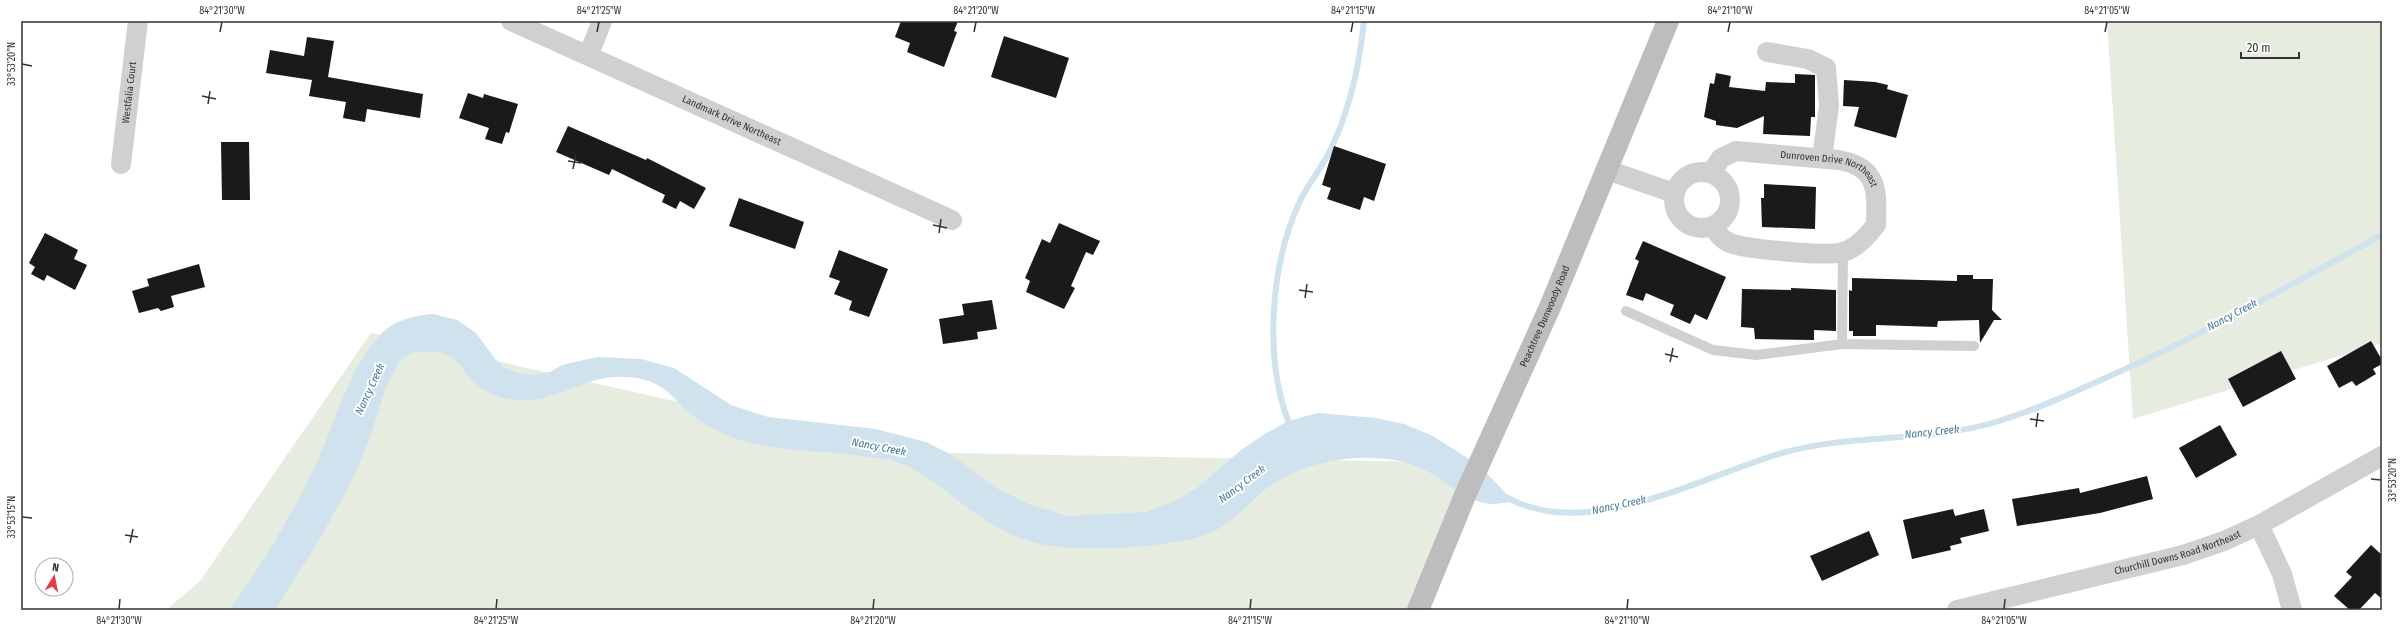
<svg xmlns="http://www.w3.org/2000/svg" width="2403" height="631" font-family="'Fira Sans Condensed',sans-serif">
<style>
.green{fill:#e6ecdf}
.water{fill:#cfe2ee}
.lines{fill:none;stroke-linecap:round;stroke-linejoin:round}
.stream{stroke:#cfe2ee;stroke-width:6}
.building{fill:#1a1a1a}
.lane{stroke:#d0d0d0;stroke-width:10}
.street{stroke:#d0d0d0;stroke-width:20}
.secondary{stroke:#bdbdbd;stroke-width:22}
.ticks{fill:none;stroke:#333;stroke-width:1.5}
.labels{text-anchor:middle;dominant-baseline:central;stroke-width:4;stroke-linejoin:round;paint-order:stroke}
.street-label{font-size:10px;fill:#333;stroke:#fff}
.water-label{font-size:11px;font-style:italic;fill:#3f7597;stroke:#fff}
.neatline{fill:none;stroke:#333;stroke-width:1.5}
.ticks-label{font-size:10px;text-anchor:middle;fill:#333}
</style>
<rect width="100%" height="100%" fill="#fff"/>
<!-- green -->
<g class="green">
<path d="M2107,21h275v322l-249,76z"/>
<path d="M371,333l532,119 575,11 -60,147h-1252l34,-29z"/>
</g>
<!-- water -->
<path class="water" d="M433,314l24,6 19,13 20,27 10,9 13,4 13,2 18,-3 12,-7 35,-8 44,2 33,9 57,37 37,12 108,12 50,13 24,12 46,34 35,17 37,11 78,-4 27,-10 24,-14 44,-38 24,-16 23,-13 30,-8 58,5 28,6 27,11 49,31 34,36c-7,0 -15,2 -22,2 -24,-1 -46,-23 -67,-34 -25,-12 -53,-14 -80,-11 -30,3 -60,14 -83,33 -15,13 -27,28 -46,38 -33,18 -132,22 -170,15 -41,-7 -72,-32 -104,-57 -14,-10 -29,-21 -45,-26 -9,-3 -20,-4 -30,-5 -47,-8 -96,-3 -140,-22 -9,-4 -19,-9 -27,-14 -29,-21 -34,-43 -75,-44 -35,-2 -59,19 -93,23 -17,2 -36,-2 -51,-12 -21,-14 -20,-38 -52,-36 -5,0 -10,-1 -15,0 -24,7 -34,56 -41,77 -22,64 -61,122 -96,178l-2,3h-46c34,-47 64,-96 88,-148 19,-41 33,-98 66,-130 12,-12 33,-17 50,-18z"/>
<g class="lines">
<!-- stream -->
<g class="stream">
<path d="M1291,428c-28,-66 -21,-163 9,-227 7,-15 17,-27 25,-41 24,-43 34,-91 39,-139"/>
<path d="M1508,498c81,44 194,-22 274,-45 71,-20 147,-10 217,-32 36,-11 71,-27 104,-42 96,-42 187,-94 279,-144"/>
</g>
</g>
<!-- building -->
<g class="building">
<path d="M901,21h57l-4,10 3,1 -13,35 -37,-15 3,-9 -15,-6z"/>
<path d="M1004,36l65,22 -13,40 -65,-21z"/>
<path d="M307,37l27,4 -6,36 95,17 -3,24 -53,-9 -2,13 -22,-4 3,-16 -37,-6 3,-16 -46,-7 4,-23 34,6z"/>
<path d="M1716,73l15,3 -2,11 36,4 1,-9 29,1v-9l20,1v42h-4l-1,19 -47,-2 1,-18 -27,12 -21,-3v-4l-12,-4 6,-34 4,1z"/>
<path d="M1844,80l31,2 13,3 -1,4 21,6 -12,43 -42,-12 5,-19 -16,-1z"/>
<path d="M468,93l15,5 1,-4 34,10 -9,29 -3,-1 -4,12 -17,-5 4,-11 -30,-10z"/>
<path d="M568,126l78,34 1,-2 59,30 -12,21 -14,-8 -4,8 -14,-7 3,-7 -53,-26 -3,6 -53,-23z"/>
<path d="M221,142h28l1,58h-28z"/>
<path d="M1334,146l52,18 -12,37 -10,-4 -4,13 -33,-11 4,-11 -9,-3z"/>
<path d="M1764,184l52,3 -1,42 -53,-2 -1,-29h3z"/>
<path d="M739,198l65,24 -9,27 -66,-23z"/>
<path d="M1059,223l41,18 -7,14 -7,-3 -15,34 4,2 -11,21 -38,-17 4,-11 -5,-3 17,-39 8,4z"/>
<path d="M45,233l33,17 -4,9 13,6 -12,25 -28,-15 -3,6 -13,-7 4,-7 -6,-4z"/>
<path d="M1643,241l83,36 -19,43 -12,-6 -5,10 -20,-9 4,-10 -28,-12 -3,8 -17,-6 13,-34 -4,-2z"/>
<path d="M839,250l49,19 -19,48 -20,-7 3,-9 -18,-7 6,-13 -11,-4z"/>
<path d="M199,264l6,23 -34,9 3,11 -13,4 -3,-3 -19,5 -7,-22 17,-5 -2,-7z"/>
<path d="M1957,275h16v4h20l-1,31 10,10h-8l-14,23 -1,-23 -41,1 -1,6 -61,-2v11h-23v-5h-4v-41l3,1v-13l105,3z"/>
<path d="M1791,288l45,2v41l-22,-1v10l-59,-1 -1,-11 -13,-1 1,-38 49,1z"/>
<path d="M992,300l5,29 -20,3 1,7 -35,5 -4,-25 25,-4 -2,-11z"/>
<path d="M2371,341l11,19v4l-9,5 3,5 -20,12 -4,-5 -13,7 -12,-22z"/>
<path d="M2281,351l15,28 -53,28 -15,-28z"/>
<path d="M2220,425l17,30 -41,23 -17,-30z"/>
<path d="M2147,476l6,23 -53,14 -83,13 -5,-27 67,-11 1,5z"/>
<path d="M1953,509l2,7 29,-7 5,22 -29,7 2,5 -12,3 1,4 -39,9 -9,-39z"/>
<path d="M1869,531l10,24 -57,26 -12,-25z"/>
<path d="M2371,545l11,10v44l-7,-6 -16,17h-9l-16,-14 18,-19 -6,-5z"/>
</g>
<g class="lines">
<!-- lane -->
<g class="lane">
<path d="M1843,252l-1,92 132,2"/>
<path d="M1626,311l87,39 43,5 86,-11"/>
</g>
<!-- street -->
<g class="street">
<path id="s1" d="M511,21l441,199"/>
<path d="M1767,52l41,7 18,9 3,38 -7,52"/>
<path d="M589,54l13,-33"/>
<path id="s2" d="M121,164l17,-143"/>
<path d="M1607,170l67,23"/>
<circle cx="1702" cy="200" r="28"/>
<path id="s3" d="M1711,173l10,-15 15,-7 103,9c40,7 38,32 37,65 -9,11 -19,23 -33,27 -14,5 -95,-3 -110,-8 -10,-3 -15,-9 -20,-18"/>
<path d="M2259,525l23,49 10,36"/>
<path id="s4" d="M1957,610l226,-55 41,-14 35,-16 123,-69"/>
</g>
<!-- secondary -->
<path class="secondary" id="s5" d="M1418,610l48,-117 84,-186 118,-286"/>
</g>
<!-- ticks -->
<path class="ticks" d="M220,32l2,-10M597,32l2,-10M974,32l2,-10M1351,32l2,-10M1728,32l2,-10M2105,32l2,-10M22,64l10,2M202,96l14,3M208,104l2,-13M568,161l13,2M573,169l3,-14M933,225l14,3M939,233l2,-14M1299,290l14,2M1305,298l2,-14M1665,354l13,3M1670,362l3,-14M2030,419l14,2M2036,427l2,-14M2371,479l10,1M22,517l10,1M125,535l13,2M130,543l3,-14M119,609l1,-10M496,609l1,-10M873,609l1,-10M1250,609l1,-10M1627,609l1,-10M2004,609l1,-10"/>
<g class="labels">
<!-- street labels -->
<g class="street-label">
<text stroke="none"><textPath href="#s2" startOffset="72">Westfalia Court</textPath></text>
<text stroke="none"><textPath href="#s1" startOffset="242">Landmark Drive Northeast</textPath></text>
<text stroke="none"><textPath href="#s3" startOffset="132">Dunroven Drive Northeast</textPath></text>
<text stroke="none"><textPath href="#s5" startOffset="320">Peachtree Dunwoody Road</textPath></text>
<text stroke="none"><textPath href="#s4" startOffset="228">Churchill Downs Road Northeast</textPath></text>
</g>
<!-- water labels -->
<g class="water-label">
<text transform="translate(2232 315) rotate(-28)">Nancy Creek</text>
<text transform="translate(370 389) rotate(-65)">Nancy Creek</text>
<text transform="translate(1932 432) rotate(-6)">Nancy Creek</text>
<text transform="translate(879 447) rotate(11)">Nancy Creek</text>
<text transform="translate(1242 484) rotate(-37)">Nancy Creek</text>
<text transform="translate(1619 505) rotate(-12)">Nancy Creek</text>
</g>
</g>
<!-- border -->
<rect width="2403" height="631" fill="none" stroke="#ffffff" stroke-width="44"/>
<!-- north arrow -->
<g transform="translate(54 577) rotate(10)"><circle r="19" fill="#ffffff" stroke="#adadad"/>
<path d="M0-3L7 15L0 10L-7 15Z" fill="#e63946"/>
<text y="-6" font-size="11" font-weight="bold" text-anchor="middle" fill="#333333">N</text>
</g>
<!-- scale -->
<path d="M2241 52v6h58v-6" fill="none" stroke="#333333" stroke-width="2"/>
<text x="2247" y="52" font-size="12" fill="#333333" stroke="#ffffff" stroke-width="3" paint-order="stroke">20 m</text>
<rect x="22" y="22" width="2359" height="587" class="neatline"/>
<g class="ticks-label">
<text x="222" y="14">84°21'30"W</text>
<text x="599" y="14">84°21'25"W</text>
<text x="976" y="14">84°21'20"W</text>
<text x="1353" y="14">84°21'15"W</text>
<text x="1730" y="14">84°21'10"W</text>
<text x="2107" y="14">84°21'05"W</text>
<text transform="translate(11 64) rotate(-90)" y="4">33°53'20"N</text>
<text transform="translate(2392 480) rotate(-90)" y="4">33°53'20"N</text>
<text transform="translate(11 517) rotate(-90)" y="4">33°53'15"N</text>
<text x="119" y="624">84°21'30"W</text>
<text x="496" y="624">84°21'25"W</text>
<text x="873" y="624">84°21'20"W</text>
<text x="1250" y="624">84°21'15"W</text>
<text x="1627" y="624">84°21'10"W</text>
<text x="2004" y="624">84°21'05"W</text>
</g>
</svg>
